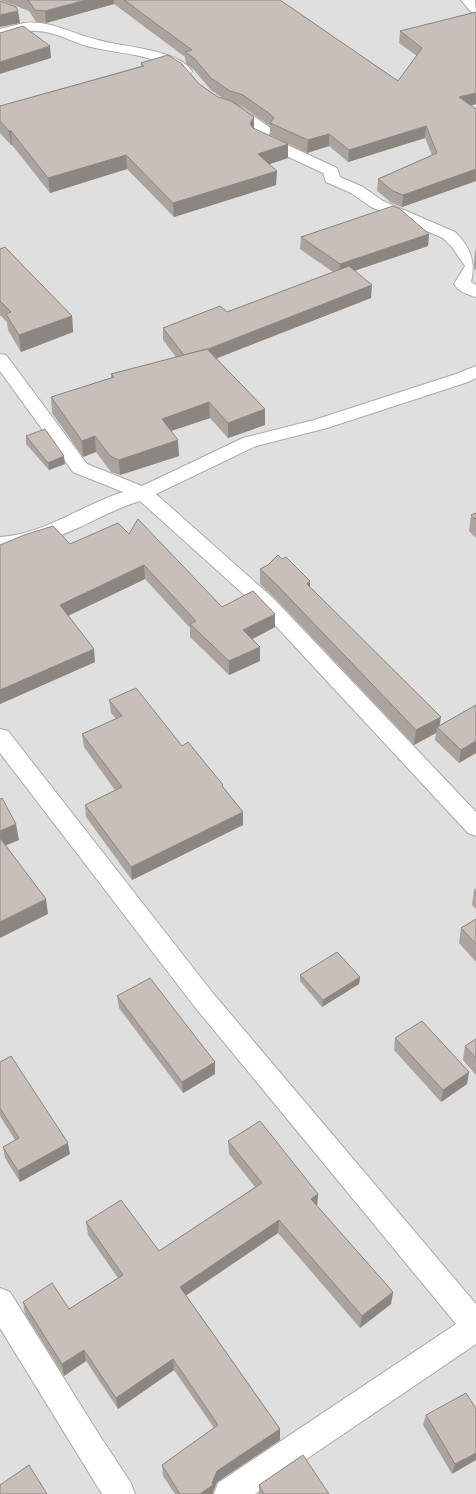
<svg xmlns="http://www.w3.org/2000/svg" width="476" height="1494" font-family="'Fira Sans',sans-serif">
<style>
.residential{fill:#e0dfdf}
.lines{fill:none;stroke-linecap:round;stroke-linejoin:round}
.street-casing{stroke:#a9a9a9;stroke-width:2}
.street{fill:#fff;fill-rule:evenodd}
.wall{fill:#aba49e}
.shaded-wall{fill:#8b8681}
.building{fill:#c7bfb8;stroke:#8b8681}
</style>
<rect width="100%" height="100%" fill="#f2efe9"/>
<!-- residential -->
<rect class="residential" x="0" y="0" width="476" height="1494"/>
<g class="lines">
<defs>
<g id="street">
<path d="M461,0h14l1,13 -5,-1z"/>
<path d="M24,23c27,-3 48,11 74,17 24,7 79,9 94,31l-2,3c-10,3 -27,-11 -39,-15 -19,-6 -40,-7 -60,-12 -18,-4 -36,-16 -55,-16 -13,-1 -24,4 -36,7v-9z"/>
<path d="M229,104l13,4 27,19 3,3 -4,6 69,32 3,9 23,10 20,14 72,31c15,14 21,30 16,50l5,3v12c-8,-2 -18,-6 -22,-13l11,-18 -13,-19 -9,-9 -72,-31 -20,-14 -25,-11 -3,-9 -69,-32 -3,-3 5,-7c-6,-4 -32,-20 -34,-23l2,-3z"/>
<path d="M0,354l6,1 81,109 55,22 101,-48 71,-18 142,-46 20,-8v12l-8,4 -141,46 -71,18 -100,48 118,105 202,213v24l-8,-3 -208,-224 -120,-108c-21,6 -40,17 -60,26 -24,11 -54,22 -80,24v-14c45,-3 82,-32 123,-45l-50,-20 -73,-101z"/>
<path d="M0,729l8,2 204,261 264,312v40l-221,150h-41l4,-11 238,-159 -262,-318 -194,-253z"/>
<path d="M0,1288l10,4 90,144 31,47 4,11h-33l-102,-166z"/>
</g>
</defs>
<!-- street casing -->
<use href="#street" class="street-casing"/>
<!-- street -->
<use href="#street" class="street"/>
</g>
<!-- wall -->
<g class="wall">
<path d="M0,0h280l118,81 19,-25 -18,-13 1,-12 76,-19v92l-5,2 5,3v72l-74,26 -10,-4 -15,-12 1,-12 54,-24 -7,-17 -77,24 -19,-16 -22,7 -37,-18v-9l-27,-19 -7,-2 18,23 34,30 -19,6 7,21 -102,32 -47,-48 -77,24 -38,-48h-1l-11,-12v-27l141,-40v-3l58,21 19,13 7,3 -14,-10 -17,-20 -8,-6 -1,-7 -71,-53 -68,19 -10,-1 -7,-11z"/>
<path d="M429,234l-1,12 -74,25 17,27 -155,60 49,51v16l-37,13 -18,-20 -39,13 8,25 -59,19 -9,-3 -15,-20 -13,5 -31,-44 -1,-16 60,-19v-4l65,-17 -13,-17v-12l64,-16 106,-40 -33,-23 1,-12z"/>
<path d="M0,249l72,67 1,16 -52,20 -13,-22 -1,-8 -7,-7z"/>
<path d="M476,250v20l-2,-1v-5l1,-13z"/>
<path d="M26,436l39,28 -16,6 -23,-26z"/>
<path d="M476,513v25l-7,-7 2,-16z"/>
<path d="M129,534l93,73 53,20 -23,12 8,22 -31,14 -39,-38v-9l-45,-49 -77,37 27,46 -95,42v-159l70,-1z"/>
<path d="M282,559l28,28 130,138 36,-20v48l-17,10 -24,-23 1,-7 -22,12 -139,-147 -15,-14v-15z"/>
<path d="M109,700l73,46 41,39v2l20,25v13l-111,55 -46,-63 -1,-12 30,-15 -31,-43 -2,-13 34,-15 -5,-6z"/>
<path d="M476,888v21l-4,-4 2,-15z"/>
<path d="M476,919v43l-17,-19 2,-15z"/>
<path d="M300,975l60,2 -1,7 -37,23 -22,-26z"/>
<path d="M117,996l98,66v12l-32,19 -64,-85z"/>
<path d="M395,1038l74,34 -2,12 -26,18 -47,-52z"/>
<path d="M476,1039v36l-13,-15 2,-14z"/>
<path d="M0,1062l70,92 -50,28 -15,-24 -2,-11 12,-7 -15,-24z"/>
<path d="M228,1141l90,53 -1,12 76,86 -2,12 -31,24 -82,-95 -92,62 94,134v11l-63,42 -4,10v2h-38l-12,-18 -1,-11 52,-37 -40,-58 -56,39 -32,-48 -22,15 -39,-62 -2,-12 46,7 49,-31 -30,-43 -2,-13 73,29 96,-64 -26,-33z"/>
<path d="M476,1409l-24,65 -29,-49 3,-10z"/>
<path d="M259,1485l70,9h-70z"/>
</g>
<!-- shaded-wall -->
<g class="shaded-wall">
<path d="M86,0h28v4l-68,19 -1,-12z"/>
<path d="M18,11l2,12 -20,4v-12z"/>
<path d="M50,46l1,12 -51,16v-12z"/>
<path d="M476,93v11l-18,5 1,-12z"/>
<path d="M254,117v14l-4,-7z"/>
<path d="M426,126l-1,12 -77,24 1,-12z"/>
<path d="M9,131h2l1,14h-1z"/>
<path d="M329,134v12l-22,7 1,-13z"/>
<path d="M288,144v14l-30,10v-14z"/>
<path d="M126,155l1,14 -77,24 -2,-15z"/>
<path d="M476,169v12l-74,26 1,-12z"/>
<path d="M277,171l-1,14 -102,32 -1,-14z"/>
<path d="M429,234l-1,12 -89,30 1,-12z"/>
<path d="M372,285l-1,13 -184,72v-12z"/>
<path d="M72,316l1,16 -52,20 -2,-17z"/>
<path d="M209,402l1,16 -48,16v-15z"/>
<path d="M265,409v16l-37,13v-15z"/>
<path d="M95,436l1,16 -13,5 -1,-16z"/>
<path d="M178,440l1,16 -59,19 -1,-15z"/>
<path d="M64,456l1,8 -16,6 -1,-7z"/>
<path d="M144,565l1,14 -84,40 -1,-14z"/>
<path d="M310,581v15l-3,-12z"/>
<path d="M275,614v13l-32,17v-14z"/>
<path d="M260,647v14l-31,14v-14z"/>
<path d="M94,649l1,13 -95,42v-14z"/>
<path d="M441,717l-2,12 -2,-2 -1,6 -22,12 2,-15z"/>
<path d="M476,741v12l-17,10 2,-13z"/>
<path d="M243,812v13l-111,55 -1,-13z"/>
<path d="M16,824l3,16 -19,8v-17z"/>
<path d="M46,899l2,15 -48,24v-16z"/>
<path d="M360,977l-1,7 -37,23 1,-7z"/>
<path d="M215,1062v12l-32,19 -1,-11z"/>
<path d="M469,1072l-2,12 -26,18 2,-12z"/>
<path d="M68,1143l2,11 -50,28 -2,-11z"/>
<path d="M318,1194l-1,12 -6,-7z"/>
<path d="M279,1220l-1,13 -97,66 -1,-12z"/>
<path d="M393,1292l-2,12 -31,24 2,-12z"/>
<path d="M84,1350l2,11 -22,15 -2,-12z"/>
<path d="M173,1359l1,11 -56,39 -2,-11z"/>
<path d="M280,1429v11l-63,42 -4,10v2h-13l12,-11 5,-12z"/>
<path d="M476,1453v7l-24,14 3,-10z"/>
</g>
<!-- building -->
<g class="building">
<path d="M28,0h58l-41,11 -10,-1z"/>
<path d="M124,0h156l118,81 24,-33 -22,-17 76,-19v81l-17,4 17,12v60l-73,26 -10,-4 -15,-12 59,-26 -11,-27 -77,24 -20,-16 -21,6 -38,-17 4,-5 -4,-4 -27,-19 -13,-4 -19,-13 -17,-20 -9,-6 7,-2z"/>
<path d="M0,1l16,6 2,4 -18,4z"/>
<path d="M23,26l27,20 -50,16v-29z"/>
<path d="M168,55l14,9 17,20 19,13 13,4 23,16 -4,7 3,4 35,16 -30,10 19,17 -104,32 -47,-48 -78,23 -37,-47h-2l-9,-10v-15l144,-40 -3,-3z"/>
<path d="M393,206l7,3 29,25 -89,30 -39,-27z"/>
<path d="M5,247l67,69 -53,19 -13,-21 5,-2 -11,-11v-52z"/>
<path d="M349,266l23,19 -164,64h-1l-23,6 -21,-27 57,-22 7,6z"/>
<path d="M207,349l58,60 -37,14 -19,-21 -47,17 16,21 -59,20 -9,-4 -15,-20 -13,5 -31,-44 63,-20 -3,-3z"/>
<path d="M45,429l19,27 -16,7 -22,-27z"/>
<path d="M476,513v7l-5,-5z"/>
<path d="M138,519l84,88 31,-16 22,23 -32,16 17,17 -31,14 -39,-37 6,-3 -52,-56 -84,40 34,44 -94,41v-145l24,-10 29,-9 17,18 48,-21 11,11z"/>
<path d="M278,555l4,4 4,-2 24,24 -3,3 134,133 -25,13 -141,-147 -15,-14 8,-4z"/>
<path d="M136,688l46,58 6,-4 35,43 -1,1 21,26 -112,55 -46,-62 37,-18 -40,-53 40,-18 -13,-16z"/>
<path d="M476,705v36l-15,9 -24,-23z"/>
<path d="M2,798l14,26 -16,7v-32z"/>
<path d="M0,838l46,61 -46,23z"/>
<path d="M476,919v25l-15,-16z"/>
<path d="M337,952l23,25 -37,23 -23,-25z"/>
<path d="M150,978l65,84 -33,20 -65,-86z"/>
<path d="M422,1021l47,51 -26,18 -48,-52z"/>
<path d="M476,1039v19l-11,-12z"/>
<path d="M11,1056l57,87 -50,28 -15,-24 16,-9 -19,-30v-46z"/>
<path d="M260,1121l58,73 -7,5 82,93 -31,24 -83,-96 -99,67 100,142 -63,42 -5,12 1,2 -13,9h-20l-18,-29 56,-40 -45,-66 -57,39 -32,-48 -22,14 -39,-62 29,-19 17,26 54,-34 -37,-53 35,-22 38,51 103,-68 -34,-42z"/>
<path d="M466,1393l10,16v44l-21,11 -29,-49z"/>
<path d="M303,1455l26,39h-65l-5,-9z"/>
<path d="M29,1465l18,29h-47v-9z"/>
</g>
</svg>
